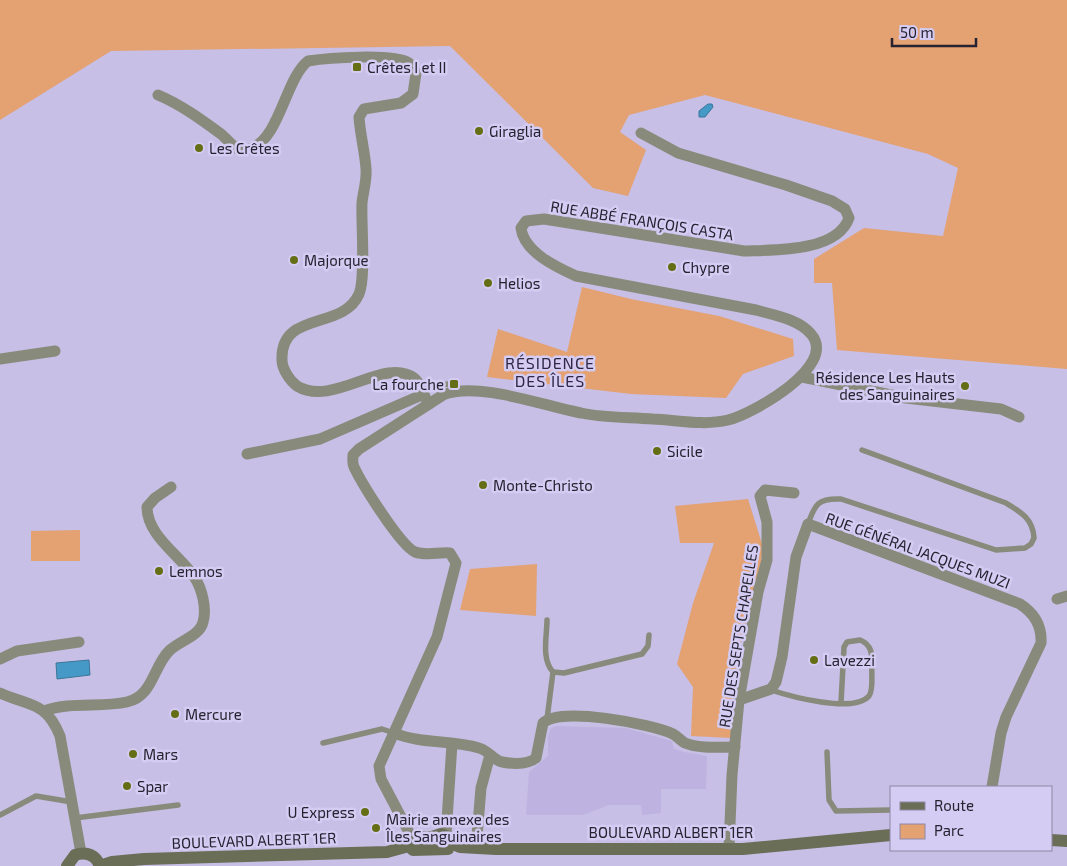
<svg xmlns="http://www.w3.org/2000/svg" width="1067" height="866" font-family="'Exo 2',sans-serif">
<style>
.built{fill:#beb3e0}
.green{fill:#e4a172}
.water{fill:#4599c7;stroke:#3c769a}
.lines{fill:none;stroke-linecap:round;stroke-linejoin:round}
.service{stroke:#888b7b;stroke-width:5.5}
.minor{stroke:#888b7b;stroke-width:11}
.secondary{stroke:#6a6e57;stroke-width:12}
.poi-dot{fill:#656e14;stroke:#d4ccf2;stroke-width:2}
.labels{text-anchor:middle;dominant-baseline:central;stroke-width:5;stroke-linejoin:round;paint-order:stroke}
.poi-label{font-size:15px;fill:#262331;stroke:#d4ccf2;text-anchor:start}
.street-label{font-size:15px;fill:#262331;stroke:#d4ccf2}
.neighbourhood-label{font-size:16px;letter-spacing:1px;fill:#2f2745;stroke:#d4ccf2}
</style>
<rect width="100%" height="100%" fill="#c7bfe5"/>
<!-- built -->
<path class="built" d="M557,726l69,2 46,13 2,8 10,3 23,4 -1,33h-45v24l-19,2 -1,-10h-32l-26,10h-57l3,-43 19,-16v-20l3,-8z"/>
<!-- green -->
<g class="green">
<path d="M0,0h1067v369l-230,-19 -5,-67h-18v-24l50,-31 79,8 15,-68 -30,-14 -223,-59 -76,20 -9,17 26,18 -18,46 -35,-8 -143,-142 -339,5 -111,69z"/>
<path d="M582,287l49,12 88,17 74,23 1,17 -51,18 -17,24 -95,-4 -144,-17 11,-48 69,23z"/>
<path d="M748,499l15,48 -2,15 -22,88 -8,88 -40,-2 2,-49 -16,-23 16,-61 21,-60h-34l-5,-37z"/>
<path d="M80,530v31h-49v-30z"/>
<path d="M537,564l-1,52 -76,-6 10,-41z"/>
</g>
<!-- water -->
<g class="water">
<path d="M708,104h4l1,3 -8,10h-6v-6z"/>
<path d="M89,660l1,15 -33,4 -1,-16z"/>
</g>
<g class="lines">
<!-- service -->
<g class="service">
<path d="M420,386l29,-2 7,3 1,4"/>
<path d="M808,524c7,-20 10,-26 33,-25l155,51 29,-2 6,-4 3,-6c-1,-19 -13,-26 -28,-35l-144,-53"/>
<path d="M547,620c0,16 -6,39 6,52l11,1 78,-19 6,-8 1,-11"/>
<path d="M771,690c18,6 83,24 98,6 5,-7 2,-23 3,-31 0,-11 0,-20 -12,-25l-13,2 -3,5 -3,56"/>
<path d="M547,719l6,-47"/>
<path d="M323,743l59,-14 12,4"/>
<path d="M827,752l2,48 7,11 55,-1"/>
<path d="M0,815l36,-19 36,6"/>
<path d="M75,818l103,-13"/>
</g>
<!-- minor -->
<g class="minor">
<path d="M158,95c22,9 44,25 63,39 5,4 11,12 17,15 3,1 9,1 12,0 30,-10 35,-70 58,-88 19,-3 86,-8 101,2 3,2 5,6 7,10l-3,21 -12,9 -37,6 -5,8c1,17 6,35 7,52 1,12 -3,23 -4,34 -1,21 4,75 -3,91 -16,37 -79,16 -77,66 0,9 8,21 15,26 36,22 87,-30 117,-8 8,6 9,18 15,26"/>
<path d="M0,359l55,-8"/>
<path d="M802,377l104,21 95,11 18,8"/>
<path d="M247,454l73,-15 104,-45"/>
<path d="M1057,599l10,-3"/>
<path d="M0,659l17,-8 62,-9"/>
<path d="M0,693c29,13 46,8 60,43l21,117"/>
<path d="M739,700l32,-11 5,-7 6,-25 14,-100 12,-33 212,80c14,9 22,22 21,39l-35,74 -5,16 -9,54"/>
<path d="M44,711c27,-10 56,-3 83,-9 26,-6 26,-35 42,-51 10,-10 31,-15 34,-29 4,-13 -1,-33 -8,-44 -15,-23 -48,-42 -48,-71l8,-9 16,-11"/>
<path d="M394,733c27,11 57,7 85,15 9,2 14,12 23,14 11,2 25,3 34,-4l7,-35c16,-17 109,1 130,11 4,2 8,7 12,9 14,6 35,4 50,4"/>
<path d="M446,835l6,-91"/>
<path d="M412,838l-31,-59 -2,-13 58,-129 19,-74 -6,-10c-11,-1 -24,3 -35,-1 -15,-7 -53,-68 -61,-85 -2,-4 -1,-7 -1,-12l6,-6 84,-54c35,-14 101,11 138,18 23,5 48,4 72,6 24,1 51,7 75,1 24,-6 111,-54 83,-86 -12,-15 -38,-19 -55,-24l-180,-34c-20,-9 -52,-24 -55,-48l5,-7 18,-2 200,32c31,-1 93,1 105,-33l-4,-9 -13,-8 -46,-16 -108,-32 -37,-20"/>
<path d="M476,848l5,-60 9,-33"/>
<path d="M729,848l3,-73 7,-75 19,-108 9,-32v-38l-7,-26 5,-6 29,3"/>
</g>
<!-- secondary -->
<g class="secondary">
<path d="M441,834l10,4 -3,11 -35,1 -4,-4v-4l6,-6 14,2z"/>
<path d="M1051,840l16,1"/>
<path d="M451,843l9,4 36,2h247l148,-14"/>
<path d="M67,866l8,-11c12,-4 21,0 25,11"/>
<path d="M100,866l12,-4 32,-3 243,-7 22,-6"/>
</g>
</g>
<!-- markers -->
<g class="poi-dot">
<rect x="352" y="62" width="10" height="10" rx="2.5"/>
<circle cx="479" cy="131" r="5"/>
<circle cx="199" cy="148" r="5"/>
<circle cx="294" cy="260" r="5"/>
<circle cx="672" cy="267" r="5"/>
<circle cx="488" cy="283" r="5"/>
<rect x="449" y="379" width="10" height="10" rx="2.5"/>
<circle cx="965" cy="386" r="5"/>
<circle cx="657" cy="451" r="5"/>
<circle cx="483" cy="485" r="5"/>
<circle cx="159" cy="571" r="5"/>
<circle cx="814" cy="660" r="5"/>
<circle cx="175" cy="714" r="5"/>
<circle cx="133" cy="754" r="5"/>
<circle cx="127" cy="786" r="5"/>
<circle cx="365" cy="812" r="5"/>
<circle cx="376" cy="828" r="5"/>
</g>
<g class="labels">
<!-- poi labels -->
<g class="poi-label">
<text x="367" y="67">Crêtes I et II</text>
<text x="489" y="131">Giraglia</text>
<text x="209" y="148">Les Crêtes</text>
<text x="304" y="260">Majorque</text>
<text x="682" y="267">Chypre</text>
<text x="498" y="283">Helios</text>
<text x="955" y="377" text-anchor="end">Résidence Les Hauts<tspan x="955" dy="17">des Sanguinaires</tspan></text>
<text x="444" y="384" text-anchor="end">La fourche</text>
<text x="667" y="451">Sicile</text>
<text x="493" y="485">Monte-Christo</text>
<text x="169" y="571">Lemnos</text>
<text x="824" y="660">Lavezzi</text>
<text x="185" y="714">Mercure</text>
<text x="143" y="754">Mars</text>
<text x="137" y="786">Spar</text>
<text x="355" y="812" text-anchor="end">U Express</text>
<text x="386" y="819">Mairie annexe des<tspan x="386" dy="17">Îles Sanguinaires</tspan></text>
</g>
<!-- street labels -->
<g class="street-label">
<text transform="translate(642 220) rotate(9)">RUE ABBÉ FRANÇOIS CASTA</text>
<text transform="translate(918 550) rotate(20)">RUE GÉNÉRAL JACQUES MUZI</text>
<text transform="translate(738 636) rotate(-81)">RUE DES SEPTS CHAPELLES</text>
<text x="671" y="832">BOULEVARD ALBERT 1ER</text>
<text transform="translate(254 840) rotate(-2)">BOULEVARD ALBERT 1ER</text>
</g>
<!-- neighbourhood labels -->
<g class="neighbourhood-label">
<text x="550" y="362">RÉSIDENCE<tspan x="550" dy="18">DES ÎLES</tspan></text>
</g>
</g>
<!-- legend -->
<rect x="890" y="786" width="162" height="65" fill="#d4ccf2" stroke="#8e88a5"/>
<rect x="900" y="802" width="25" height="8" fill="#6a6e57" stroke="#8e88a5"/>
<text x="934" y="811" font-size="15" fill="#262331">Route</text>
<rect x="900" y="824" width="25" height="15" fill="#e4a172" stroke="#8e88a5"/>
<text x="934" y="836" font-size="15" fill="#262331">Parc</text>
<!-- scale -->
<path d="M892 38v8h84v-8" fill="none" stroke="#262331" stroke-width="2.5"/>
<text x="900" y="38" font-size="15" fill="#262331" stroke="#d4ccf2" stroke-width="4" paint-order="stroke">50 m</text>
</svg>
